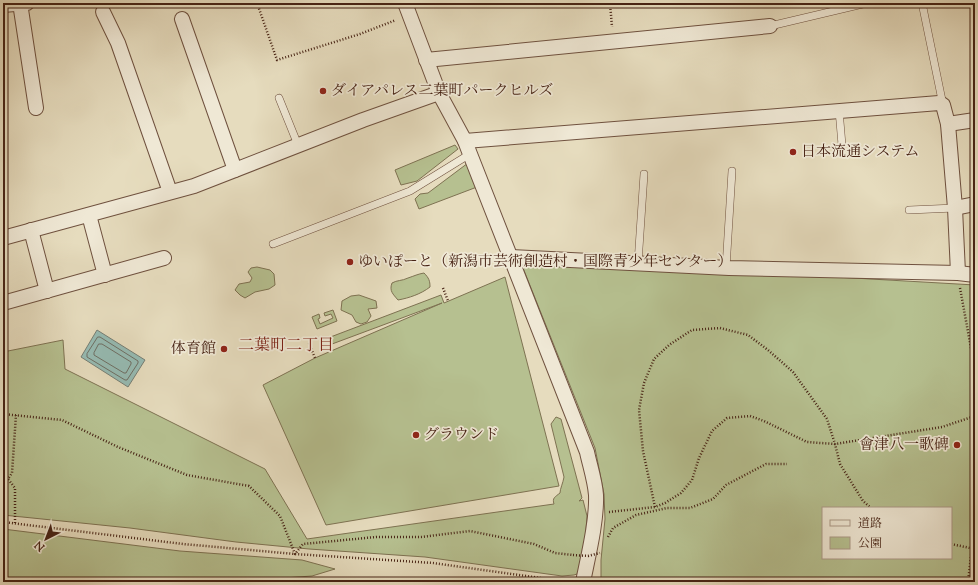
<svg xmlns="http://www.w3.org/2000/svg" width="978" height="585" font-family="'Sorts Mill Goudy','Noto Serif JP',serif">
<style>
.green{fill:#b6c090;stroke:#7e7252;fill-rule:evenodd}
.water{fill:#96bbb3;stroke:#767e74}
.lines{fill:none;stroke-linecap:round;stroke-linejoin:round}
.shore{stroke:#6e6f64;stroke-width:1}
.lane-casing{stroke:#6f513f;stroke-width:8}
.street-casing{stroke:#6f513f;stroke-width:16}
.path{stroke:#472315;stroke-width:2.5;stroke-dasharray:1 2;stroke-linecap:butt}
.lane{stroke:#efe8d5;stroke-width:7}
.street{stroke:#efe8d5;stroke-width:14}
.path-bridge{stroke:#472315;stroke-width:2.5;stroke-dasharray:1 2;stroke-linecap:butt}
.poi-dot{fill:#8f2418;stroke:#efe8d5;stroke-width:1.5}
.labels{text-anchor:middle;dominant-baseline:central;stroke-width:3.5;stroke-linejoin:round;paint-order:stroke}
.poi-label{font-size:15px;fill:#472315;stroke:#efe8d5;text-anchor:start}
.neighbourhood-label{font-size:16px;fill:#7a1f14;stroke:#efe8d5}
</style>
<rect width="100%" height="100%" fill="#e6dcbe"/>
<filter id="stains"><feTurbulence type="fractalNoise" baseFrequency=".005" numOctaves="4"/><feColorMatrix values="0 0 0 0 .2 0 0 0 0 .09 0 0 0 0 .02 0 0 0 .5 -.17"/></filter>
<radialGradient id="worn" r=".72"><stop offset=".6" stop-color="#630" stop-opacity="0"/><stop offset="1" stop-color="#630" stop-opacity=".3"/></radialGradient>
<!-- green -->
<g class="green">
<path d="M455,145l3,4 -41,32 -16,4 -6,-15z"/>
<path d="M468,163l9,24 -58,22 -4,-10 5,-5 8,-1z"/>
<path d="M521,263l245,10 209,12v297h-374v-22l4,-41 -1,-25 -9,-46zM823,508h128v50h-128z"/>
<path d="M257,267l13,3 4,4 1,11 -6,4 -14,3 -10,6 -5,-3 -5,-5 4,-6 11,-2 2,-4 -4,-6 3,-4z"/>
<path d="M424,273c5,5 6,8 6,14 -9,7 -21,11 -32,13 -5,-6 -9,-9 -6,-17 5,-3 10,-2 16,-5 6,-2 10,-4 16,-5z"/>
<path d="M505,277l54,209 -233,39 -63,-140 52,-27 127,-55 -118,44 -4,-6 121,-46 3,8z"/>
<path d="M359,295l17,6 1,7 -9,1 3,7 -4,6 -6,2 -5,-2 -4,-7 -11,-5 1,-9 9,-5z"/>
<path d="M333,310l4,11 -20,8 -5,-12 7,-3 1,4 -2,1 2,5 13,-6 -2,-4 -6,2 -1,-3z"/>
<path d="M63,340l2,29 200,100 42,70 247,-35c-2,-6 1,-7 6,-11 0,-4 3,-10 4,-16l-13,-53 5,-7 5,2 21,79 -3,3 4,-1 4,16 -4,56 -9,3 -12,1 -137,-19 -116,-8 -73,-7 -106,-14 -127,-13v-163z"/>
<path d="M3,529l177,22 122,9 33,9 -23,7 -84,6 -211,-3 -14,-1z"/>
</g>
<!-- water -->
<path class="water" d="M97,330l48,30 -17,27 -47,-30z"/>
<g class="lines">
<!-- shore -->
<g class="shore">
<path d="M98,337h2l38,24v2l-11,17h-2l-38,-23v-3z"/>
<path d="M99,344h3l29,18v2l-5,9h-2l-30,-18v-2z"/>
</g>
<defs>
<g id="lane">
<path d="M922,3l21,102"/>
<path d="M770,26l97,-23"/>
<path d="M279,98l19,47"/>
<path d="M839,110l3,35"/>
<path d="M909,210l46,-2"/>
<path d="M273,244l137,-53 60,-37"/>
<path d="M638,263l6,-89"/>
<path d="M726,268l6,-97"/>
</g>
<g id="street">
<path d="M20,3l16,105"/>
<path d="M405,3l34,90 26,48 5,13 117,298c3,14 8,29 9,43 1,26 -8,62 -13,87"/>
<path d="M3,5l24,-2"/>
<path d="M103,12l15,31 52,149"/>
<path d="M182,19l53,151"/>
<path d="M426,60l344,-34"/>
<path d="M948,124l27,-4"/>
<path d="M465,141l474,-38 4,2 5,19 7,84 20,-4"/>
<path d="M955,208l3,65"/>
<path d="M89,215l16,60"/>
<path d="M31,230l16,61"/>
<path d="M3,238l191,-52 169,-66 76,-27"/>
<path d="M511,257l218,11 229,5 17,2"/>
<path d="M3,303l161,-45"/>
</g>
</defs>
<!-- lane casing -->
<use href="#lane" class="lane-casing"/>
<!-- street casing -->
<use href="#street" class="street-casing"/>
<!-- path -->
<g class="path">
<path d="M257,3l20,57 83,-26 36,-14"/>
<path d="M610,3l2,24"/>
<path d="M443,288l5,13"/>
<path d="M960,288l15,82"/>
<path d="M309,343l6,15"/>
<path d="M3,414l59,6 56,27 69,28 62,11 31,30 15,38 8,-10 73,-7h45l49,-6 64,13 21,9 18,2"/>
<path d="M655,507l-12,-56 -4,-41 5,-27 10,-24 15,-14 23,-15 28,-2 28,7 20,15 25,22 34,47 8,25 5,20 23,37 8,7"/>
<path d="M609,512l46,-5 10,-4 16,-10 11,-13 7,-22 13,-27 15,-13 23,-2 14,5 43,21 28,2 107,-17 33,-11"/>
<path d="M3,522l180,22 112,10 138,9 136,19"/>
<path d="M15,523v-35l-7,-9 4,-6 4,-58"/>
<path d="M608,537l5,-9 23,-13 31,-7h23l23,-9 13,-14 40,-21h21"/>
<path d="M951,544l24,5"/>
<path d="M968,582l7,-60"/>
</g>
<!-- lane -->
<use href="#lane" class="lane"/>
<!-- street -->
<use href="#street" class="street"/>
<!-- path-bridge -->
<path class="path-bridge" d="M573,555l15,1 12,-3"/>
</g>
<!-- markers -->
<g class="poi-dot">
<circle cx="323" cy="91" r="4"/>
<circle cx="793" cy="152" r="4"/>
<circle cx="350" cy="262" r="4"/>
<circle cx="224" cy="349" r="4"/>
<circle cx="416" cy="435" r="4"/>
<circle cx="957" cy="445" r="4"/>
</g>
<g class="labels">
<!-- poi labels -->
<g class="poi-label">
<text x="331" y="91">ダイアパレス二葉町パークヒルズ</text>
<text x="801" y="152">日本流通システム</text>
<text x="358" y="262">ゆいぽーと（新潟市芸術創造村・国際青少年センター）</text>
<text x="216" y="349" text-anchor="end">体育館</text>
<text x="424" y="435">グラウンド</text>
<text x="949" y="445" text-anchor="end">會津八一歌碑</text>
</g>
<!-- neighbourhood labels -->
<g class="neighbourhood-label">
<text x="286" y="346">二葉町二丁目</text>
</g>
</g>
<!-- margin -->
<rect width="978" height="585" fill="none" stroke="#e6dcbe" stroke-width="16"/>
<rect x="4" y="4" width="970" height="577" fill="none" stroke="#472315" stroke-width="2"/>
<rect x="8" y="8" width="962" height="569" fill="none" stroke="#472315"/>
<!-- legend -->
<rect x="822" y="507" width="130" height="52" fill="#efe8d5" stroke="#ac9988"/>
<rect x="830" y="520" width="20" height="6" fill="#efe8d5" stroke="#ac9988"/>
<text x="858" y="527" font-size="12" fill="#472315">道路</text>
<rect x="830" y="537" width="20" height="12" fill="#b6c090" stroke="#ac9988"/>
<text x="858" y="547" font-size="12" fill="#472315">公園</text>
<!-- north arrow -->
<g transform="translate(46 539) rotate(222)" stroke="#efe8d5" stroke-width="3" paint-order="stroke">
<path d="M0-3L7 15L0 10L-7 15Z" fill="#472315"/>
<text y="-6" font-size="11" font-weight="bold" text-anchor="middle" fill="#472315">N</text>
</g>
<rect width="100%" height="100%" filter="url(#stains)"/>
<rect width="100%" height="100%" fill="url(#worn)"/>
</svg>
